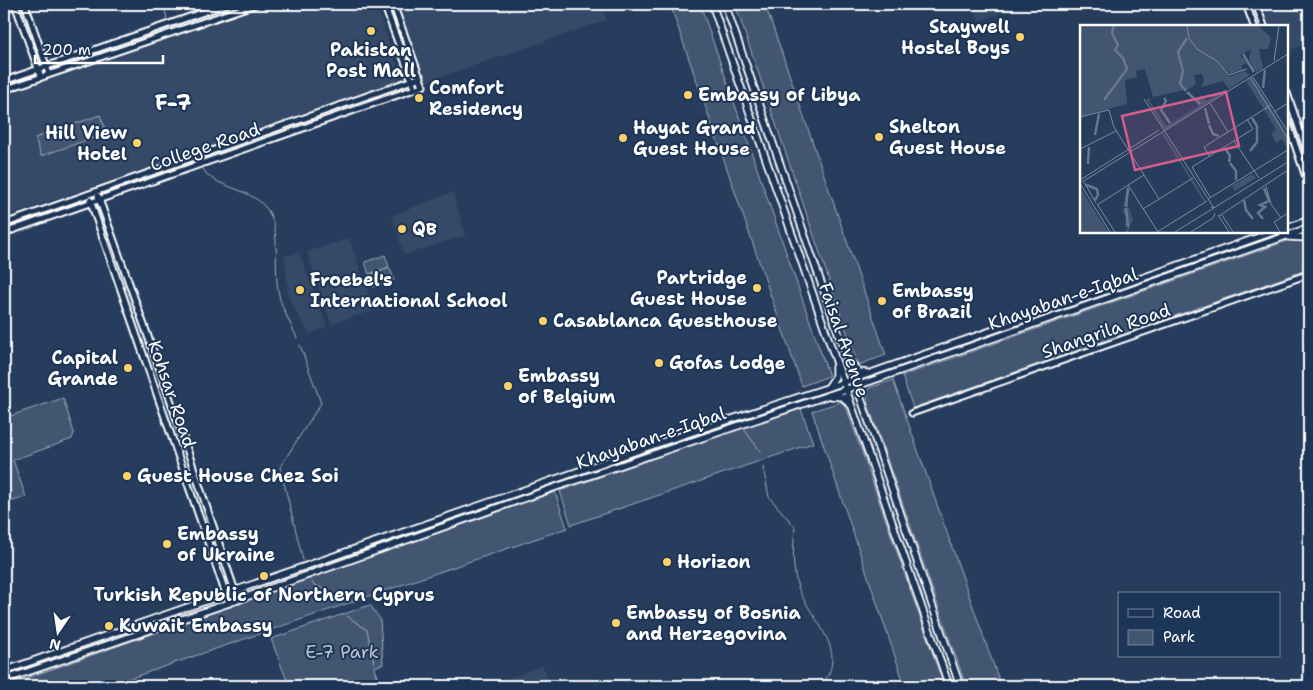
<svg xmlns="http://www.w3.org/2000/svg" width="1313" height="690" font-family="'Shantell Sans',sans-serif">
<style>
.built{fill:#344a68}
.green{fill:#425672;stroke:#a0aab8}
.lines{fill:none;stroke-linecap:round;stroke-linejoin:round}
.stream{stroke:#a4aebb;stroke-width:1}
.secondary-casing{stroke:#fff;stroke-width:9}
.primary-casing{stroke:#fff;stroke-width:9}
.secondary{stroke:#1d3557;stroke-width:5}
.primary{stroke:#1d3557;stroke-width:5.5}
.poi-dot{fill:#ffd166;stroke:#1d3557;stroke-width:2}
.labels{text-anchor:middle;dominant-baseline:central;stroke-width:4;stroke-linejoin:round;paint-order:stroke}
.poi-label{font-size:18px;font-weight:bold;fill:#fff;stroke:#1d3557;text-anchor:start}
.street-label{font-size:18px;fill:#fff;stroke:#1d3557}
.park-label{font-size:18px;fill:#bdc4ce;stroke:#1d3557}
.district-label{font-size:22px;font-weight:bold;fill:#fff;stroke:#1d3557}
.inset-river{fill:none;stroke:#67788e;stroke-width:2.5}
.inset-road{fill:none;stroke:#7d8b9e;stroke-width:1}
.view{fill:#d45d8c;fill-opacity:0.15;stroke:#d45d8c;stroke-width:2.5}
.inset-edge{fill:none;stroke:#fff;stroke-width:2.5}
</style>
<rect width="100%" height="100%" fill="#263d5e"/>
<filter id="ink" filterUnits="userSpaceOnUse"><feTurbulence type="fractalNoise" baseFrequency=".02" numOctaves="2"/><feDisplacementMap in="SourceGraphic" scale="10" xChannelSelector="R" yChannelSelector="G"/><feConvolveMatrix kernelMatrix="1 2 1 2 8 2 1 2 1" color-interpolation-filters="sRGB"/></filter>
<g filter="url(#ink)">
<!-- built -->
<g class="built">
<path d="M264,4h112l26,77 -398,136v-123z"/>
<path d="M392,4h209l6,16 -187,64z"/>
<path d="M973,4h51l-45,17z"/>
<path d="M1261,4h48v39l-22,8v-25h-18z"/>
<path d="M456,191l-3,3 13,41 -62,20 -12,-40z"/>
<path d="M349,238l26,72 -44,14 -24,-72z"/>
<path d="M299,252l28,75 -18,7 -21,-37 -1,-15 -2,-26z"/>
<path d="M543,666l8,20h-53l-1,-4z"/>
</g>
<!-- green -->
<g class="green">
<path d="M670,4h30l129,372 -27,10z"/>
<path d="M735,4h30l121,351 -28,10z"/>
<path d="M100,115l7,18 -66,23 -6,-18z"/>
<path d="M1290,240l19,2v27l-396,139 -11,-32z"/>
<path d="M385,255l4,12 -20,7 -4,-12z"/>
<path d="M390,268l4,12 -21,7 -4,-12z"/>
<path d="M893,380l108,306h-35l-99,-285 2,-13z"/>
<path d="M63,398l11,35 -2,6 -59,21 13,37 -22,7v-86z"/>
<path d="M840,402l5,2 99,282h-39l-93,-275z"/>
<path d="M800,406l13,37 -242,82 -11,-34z"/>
<path d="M555,492l12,36 -459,158h-104z"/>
<path d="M370,605l10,14 3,45 -9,3 4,16 -9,3h-80l-18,-47z"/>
</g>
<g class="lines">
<!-- stream -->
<g class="stream">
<path d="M164,4l3,16"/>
<path d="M203,168c7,21 53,18 67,46 11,22 3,57 9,81 3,14 12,29 18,43"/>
<path d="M300,345l21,58 -41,64 23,93"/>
<path d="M744,429l16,22"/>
<path d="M763,467l6,30 26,30c-2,20 -3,37 2,57 10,33 57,67 23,102"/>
<path d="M312,582l1,2 25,12"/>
<path d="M347,616l20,14 12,56"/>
</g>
<defs>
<g id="secondary">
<path d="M15,4l26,73"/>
<path d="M25,4l24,70"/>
<path d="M384,4l31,85"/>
<path d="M1246,4l8,22"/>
<path d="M1256,4l8,22"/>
<path d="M4,81l223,-77"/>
<path d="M4,90l252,-86"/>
<path d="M1287,93l22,64"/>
<path d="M1287,121l22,65"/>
<path d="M98,196l68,191 72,213"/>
<path d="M90,200l139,403"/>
<path d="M4,224l417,-147"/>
<path d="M4,233l419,-147 -30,-82"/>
<path d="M912,413l397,-139"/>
</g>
<g id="primary">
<path d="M712,4l237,682"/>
<path d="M725,4l235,682"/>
<path d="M1287,228l22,-8"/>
<path d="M1289,237l20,1"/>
<path d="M851,363l8,9 8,1"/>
<path d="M829,386l6,-9v-10"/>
<path d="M831,396l12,1 6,7"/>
<path d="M4,671l667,-232 183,-60 422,-148"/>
<path d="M4,680l225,-77 327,-116 315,-106 438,-153"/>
</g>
</defs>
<!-- secondary casing -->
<use href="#secondary" class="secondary-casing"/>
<!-- primary casing -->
<use href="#primary" class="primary-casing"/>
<!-- secondary -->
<use href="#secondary" class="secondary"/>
<!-- primary -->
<use href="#primary" class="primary"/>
</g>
</g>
<!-- markers -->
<g class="poi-dot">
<circle cx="371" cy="31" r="5"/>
<circle cx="1020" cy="37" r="5"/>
<circle cx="688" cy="95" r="5"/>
<circle cx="419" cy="98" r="5"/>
<circle cx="879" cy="137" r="5"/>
<circle cx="623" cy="138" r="5"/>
<circle cx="137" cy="143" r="5"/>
<circle cx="402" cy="229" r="5"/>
<circle cx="757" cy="288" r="5"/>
<circle cx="300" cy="290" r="5"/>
<circle cx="882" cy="301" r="5"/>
<circle cx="543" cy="321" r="5"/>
<circle cx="659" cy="363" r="5"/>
<circle cx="128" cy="368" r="5"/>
<circle cx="508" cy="386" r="5"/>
<circle cx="127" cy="476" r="5"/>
<circle cx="167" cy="544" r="5"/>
<circle cx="667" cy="562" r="5"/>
<circle cx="264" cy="576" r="5"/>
<circle cx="616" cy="623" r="5"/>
<circle cx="109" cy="626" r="5"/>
</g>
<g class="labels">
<!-- poi labels -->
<g class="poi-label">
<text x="1010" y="27" text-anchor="end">Staywell<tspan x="1010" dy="21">Hostel Boys</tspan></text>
<text x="371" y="50" text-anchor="middle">Pakistan<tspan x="371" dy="21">Post Mall</tspan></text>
<text x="429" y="88">Comfort<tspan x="429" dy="21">Residency</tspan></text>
<text x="698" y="95">Embassy of Libya</text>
<text x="889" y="127">Shelton<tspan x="889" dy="21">Guest House</tspan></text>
<text x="633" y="128">Hayat Grand<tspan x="633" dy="21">Guest House</tspan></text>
<text x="127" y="133" text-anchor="end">Hill View<tspan x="127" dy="21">Hotel</tspan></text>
<text x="412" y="229">QB</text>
<text x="747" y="278" text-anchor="end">Partridge<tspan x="747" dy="21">Guest House</tspan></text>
<text x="310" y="280">Froebel's<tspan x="310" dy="21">International School</tspan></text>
<text x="892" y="291">Embassy<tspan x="892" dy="21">of Brazil</tspan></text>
<text x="553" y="321">Casablanca Guesthouse</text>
<text x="118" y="358" text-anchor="end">Capital<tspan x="118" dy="21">Grande</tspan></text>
<text x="669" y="363">Gofas Lodge</text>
<text x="518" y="376">Embassy<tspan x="518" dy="21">of Belgium</tspan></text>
<text x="137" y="476">Guest House Chez Soi</text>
<text x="177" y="534">Embassy<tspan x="177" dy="21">of Ukraine</tspan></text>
<text x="677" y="562">Horizon</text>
<text x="264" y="595" text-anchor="middle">Turkish Republic of Northern Cyprus</text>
<text x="626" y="613">Embassy of Bosnia<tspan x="626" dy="21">and Herzegovina</tspan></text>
<text x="119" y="626">Kuwait Embassy</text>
</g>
<!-- street labels -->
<g class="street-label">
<text transform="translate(205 147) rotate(-19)">College Road</text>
<text transform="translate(1063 299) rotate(-19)">Khayaban-e-Iqbal</text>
<text transform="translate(1106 331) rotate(-19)">Shangrila Road</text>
<text transform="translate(844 340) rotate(71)">Faisal Avenue</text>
<text transform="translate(172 394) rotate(71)">Kohsar Road</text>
<text transform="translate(651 438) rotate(-19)">Khayaban-e-Iqbal</text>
</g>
<!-- park labels -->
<g class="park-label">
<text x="342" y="652">E-7 Park</text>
</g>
<!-- district labels -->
<g class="district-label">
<text x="173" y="102">F-7</text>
</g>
</g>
<!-- overview -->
<g transform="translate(1080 25)">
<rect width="208" height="208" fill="#263d5e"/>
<path d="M0,0h178l13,13 -3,11h-9l4,19 -7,4 -3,-4 -4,-10 2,-9 -11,6 7,8 -6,3 2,3 -13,5 -4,-6 3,9 15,-6 6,4 -21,14 -6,-8 -22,6 3,-7 -2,-6 -8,1 2,9 -7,5 -36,8 -8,-28 -9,2 1,6 -12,3 2,24 -47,13zM172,52l35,57v14l-5,-9 -6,4 -5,-9 5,-5 -30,-48zM146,64l1,2 -62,39 -19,-31 5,-1 -2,2 17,26 33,-20 -3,-7 6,-4 4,6zM84,108l42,68 -2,1 -42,-68zM172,149l4,4 -21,13 -3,-5zM48,161l2,5 -3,4v8l6,16 -5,13h-3l3,-4 -4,-4 4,-3 -6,-11 5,-3 -4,-1zM0,162l28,45h-28z" fill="#425672"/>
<path class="inset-river" d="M163,29l11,18M183,63l2,-18M106,66l-6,-7 3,-13 -5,-19 9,-14M107,67l13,12M84,73l2,3 -5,9 9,13M24,75l23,-31 -4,-11 -8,-8 3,-5 -6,-12 2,-8M125,83l4,16M129,100l4,9 6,2M15,110l4,-21M145,123l5,8 -1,6M170,126l7,-9v-16l-5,-8M150,138l6,8v9M8,139l1,-17M6,160l11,4 1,6 -3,5M164,175l2,10 7,9M46,182l2,-19M46,183l2,19M183,194l-5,-6 7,-6 -5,-2 9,-4 -5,-13"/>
<path class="inset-road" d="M107,0l2,13 8,11 20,12 12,14 18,-6M194,36l5,-36M170,52l38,62M173,52l35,55M64,74l70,109 -3,-1M130,78l18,29M194,87l14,-9M0,92l29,-7 5,17 45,72M154,116l25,37M0,124l36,-18M130,132l-6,-10 67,-42M0,155l79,-50M2,157l206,-128M4,157l12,21M1,160l29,47M48,160l30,47M186,161l5,18 10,14M130,172l-18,-30 61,-38 -6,-10M128,174l80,-49M17,179l18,28M17,180l47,-30M63,184l50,-31M138,190l11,17M142,190l11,17M139,191l69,-46M77,207l50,-31M95,207l113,-70M111,207l22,-14 2,-5M200,207l-6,-10 14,-9"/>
<path class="view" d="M146,67l13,54 -104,24 -13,-54z"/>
<rect width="208" height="208" class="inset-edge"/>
</g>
<!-- margin -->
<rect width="1313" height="690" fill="none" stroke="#1d3557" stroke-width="20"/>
<rect x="10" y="10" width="1293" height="670" fill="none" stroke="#fff" stroke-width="2" filter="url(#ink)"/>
<!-- legend -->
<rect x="1118" y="592" width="162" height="65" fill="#1d3557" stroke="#77869a"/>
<rect x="1128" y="609" width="25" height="8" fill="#1d3557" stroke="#77869a"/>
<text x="1163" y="618" font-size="15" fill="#ffffff">Road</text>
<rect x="1128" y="630" width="25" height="15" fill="#425672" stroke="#77869a"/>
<text x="1163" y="642" font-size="15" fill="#ffffff">Park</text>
<!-- north arrow -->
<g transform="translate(58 632) rotate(193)" stroke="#1d3557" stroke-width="4" paint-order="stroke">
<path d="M0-4L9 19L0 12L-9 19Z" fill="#ffffff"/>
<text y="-8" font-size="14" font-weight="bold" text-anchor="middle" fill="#ffffff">N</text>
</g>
<!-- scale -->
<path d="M35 55v8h128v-8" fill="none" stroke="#ffffff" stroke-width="2.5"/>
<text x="42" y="55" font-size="15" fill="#ffffff" stroke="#1d3557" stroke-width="4" paint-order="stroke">200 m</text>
</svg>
